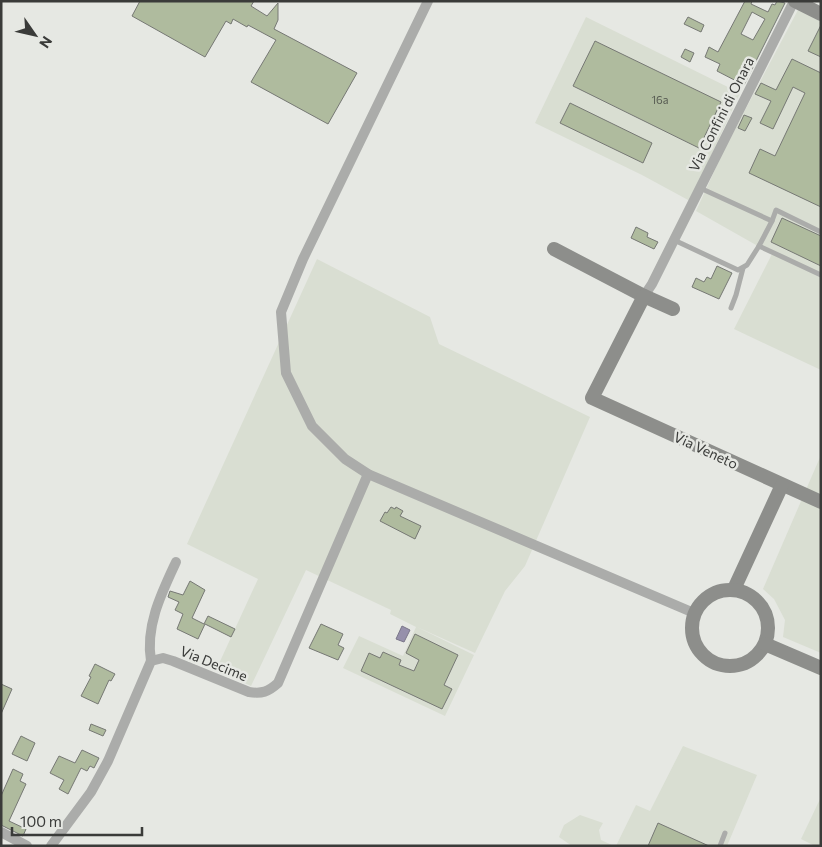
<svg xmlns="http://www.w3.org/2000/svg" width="822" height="847" font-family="Commissioner,sans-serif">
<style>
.built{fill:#d9ded2}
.water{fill:#9690ab;stroke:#7a7689}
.building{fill:#afbb9e;stroke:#767874;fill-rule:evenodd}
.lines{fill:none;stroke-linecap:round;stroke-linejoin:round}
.lane{stroke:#abacaa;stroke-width:5}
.street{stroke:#abacaa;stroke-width:10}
.secondary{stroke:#8d8e8b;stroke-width:14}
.labels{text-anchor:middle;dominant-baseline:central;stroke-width:5;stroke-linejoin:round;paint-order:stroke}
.number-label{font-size:11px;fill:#575b52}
.street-label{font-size:14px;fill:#3a3b39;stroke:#e6e8e3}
</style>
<rect width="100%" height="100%" fill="#e6e8e3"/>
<!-- built -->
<g class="built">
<path d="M799,8l22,11v351l-87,-41 38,-75 -76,-43 28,-61z"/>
<path d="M586,17l154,76 -50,108 -48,-26 -107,-52z"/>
<path d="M317,259l113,58 9,27 151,73 -65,149 -20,25 -30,62 -58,-26 57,28 -29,61 -102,-48 16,-32 44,20 13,-29 -26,-13 1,-4 -85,-40 -55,116 -35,-16 42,-91 -71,-35z"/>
<path d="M821,455v198l-38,-16 2,-17 -11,-21 -11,-10z"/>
<path d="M683,746l74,29 -30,71h-111l20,-41 14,6z"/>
<path d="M821,797v49h-6l-14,-7z"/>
<path d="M580,815l23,8 -4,7 2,10 13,6h-42l-13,-9 5,-12z"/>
</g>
<!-- water -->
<path class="water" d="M402,626l8,4 -6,12 -8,-3z"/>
<!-- building -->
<g class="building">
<path d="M140,1h114l-3,5 16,10 11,-13v17l-4,9 83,44 -29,51 -77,-42 25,-42 -28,-15 -1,2 -14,-8 -2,5 -5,-3 -21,36 -73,-41z"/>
<path d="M745,1h7l-1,3 17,8 4,-8 3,1 2,-4 8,2 -41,82 -27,-14 3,-7 -15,-7 4,-10 9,5zM752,12l13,7 -12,21 -12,-6z"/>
<path d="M688,17l16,8 -3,7 -17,-8z"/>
<path d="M821,25v32l-13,-6z"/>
<path d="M595,41l126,61 -22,46 -126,-62z"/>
<path d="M685,49l9,4 -4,9 -9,-5z"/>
<path d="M792,59l29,14v134l-72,-34 11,-24 15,7 30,-63 -12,-6 -20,42 -13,-6 11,-22 -16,-7 6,-11 15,7z"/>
<path d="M570,103l82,40 -9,20 -83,-40z"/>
<path d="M744,115l8,3 -7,13 -7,-3z"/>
<path d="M782,218l39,18v30l-50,-24z"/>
<path d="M636,227l12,6 -1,4 11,5 -4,7 -23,-11z"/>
<path d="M717,266l15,7 -13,26 -27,-12 4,-9 8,4 3,-5 4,2z"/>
<path d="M391,507l4,2 1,-2 7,4 -3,5 21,10 -6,13 -35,-18 5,-9 2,1z"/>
<path d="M190,581l15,9 -13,28 12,6 4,-8 27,13 -4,8 -26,-13 -7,15 -21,-10 6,-15 -8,-4 4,-8 -11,-5 2,-6 13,4z"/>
<path d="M321,624l22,10 -5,11 6,3 -6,12 -29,-12z"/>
<path d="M415,634l43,21 -14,30 8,4 -10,20 -81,-38 8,-18 11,5 3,-6 18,8 -2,5 15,6 5,-11 -13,-7z"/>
<path d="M95,664l20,10 -4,7 -2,-1 -11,24 -17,-8 10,-19 -2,-1z"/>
<path d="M1,684l11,5 -11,25z"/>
<path d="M91,724l15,6 -3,6 -14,-6z"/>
<path d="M21,736l14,7 -8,18 -15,-7z"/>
<path d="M82,750l17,8 -5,10 -4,-2 -3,5 -6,-3 -13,26 -9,-5 5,-9 -14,-7 9,-17 16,7z"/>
<path d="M13,769l10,5 -3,7 6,3 -17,37 17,8 -3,7 -22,-11v-29z"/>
<path d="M658,823l51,23h-61z"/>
</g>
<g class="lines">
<!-- lane -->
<g class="lane">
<path d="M700,188l72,33"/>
<path d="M821,232l-45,-22 -4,11 -13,25 62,29"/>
<path d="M674,240l64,30 9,-5 12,-19"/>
<path d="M731,308l5,-13 7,-27"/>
<path d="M720,846l5,-13"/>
</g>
<!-- street -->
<g class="street">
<path d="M428,1l-125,258 -22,53 5,61 26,53 33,33 23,15 326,139"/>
<path d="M644,296l8,-12 22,-44 120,-239"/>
<path d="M151,661c-6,-35 11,-69 25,-99"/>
<path d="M1,832l26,14"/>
<path d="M51,846l40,-54 17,-31 43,-100 12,-3 10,3 76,31c13,2 19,0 29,-9l90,-209"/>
</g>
<!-- secondary -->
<g class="secondary">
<path d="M795,1l26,13"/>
<path d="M554,249l90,47 29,13"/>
<path d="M644,296l-52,102 229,104"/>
<path d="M734,589l48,-104"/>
<circle cx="730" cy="628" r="38"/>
<path d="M765,644l56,24"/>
</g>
</g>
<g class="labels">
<!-- number labels -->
<g class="number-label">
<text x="660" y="99">16a</text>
</g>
<!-- street labels -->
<g class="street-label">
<text transform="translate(721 114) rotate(-63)">Via Confini di Onara</text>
<text transform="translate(706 450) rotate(25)">Via Veneto</text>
<text transform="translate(214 663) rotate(22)">Via Decime</text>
</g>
</g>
<!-- border -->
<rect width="822" height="847" fill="none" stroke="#3a3b39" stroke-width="5"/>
<!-- north arrow -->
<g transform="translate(35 35) rotate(124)" stroke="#e6e8e3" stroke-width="4" paint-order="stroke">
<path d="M0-4L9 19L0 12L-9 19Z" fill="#3a3b39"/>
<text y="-8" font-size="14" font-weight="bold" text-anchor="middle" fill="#3a3b39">N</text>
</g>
<!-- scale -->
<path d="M12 827v8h130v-8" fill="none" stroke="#3a3b39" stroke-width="2.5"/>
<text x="20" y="827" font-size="15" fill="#3a3b39" stroke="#e6e8e3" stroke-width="4" paint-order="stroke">100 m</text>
</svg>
